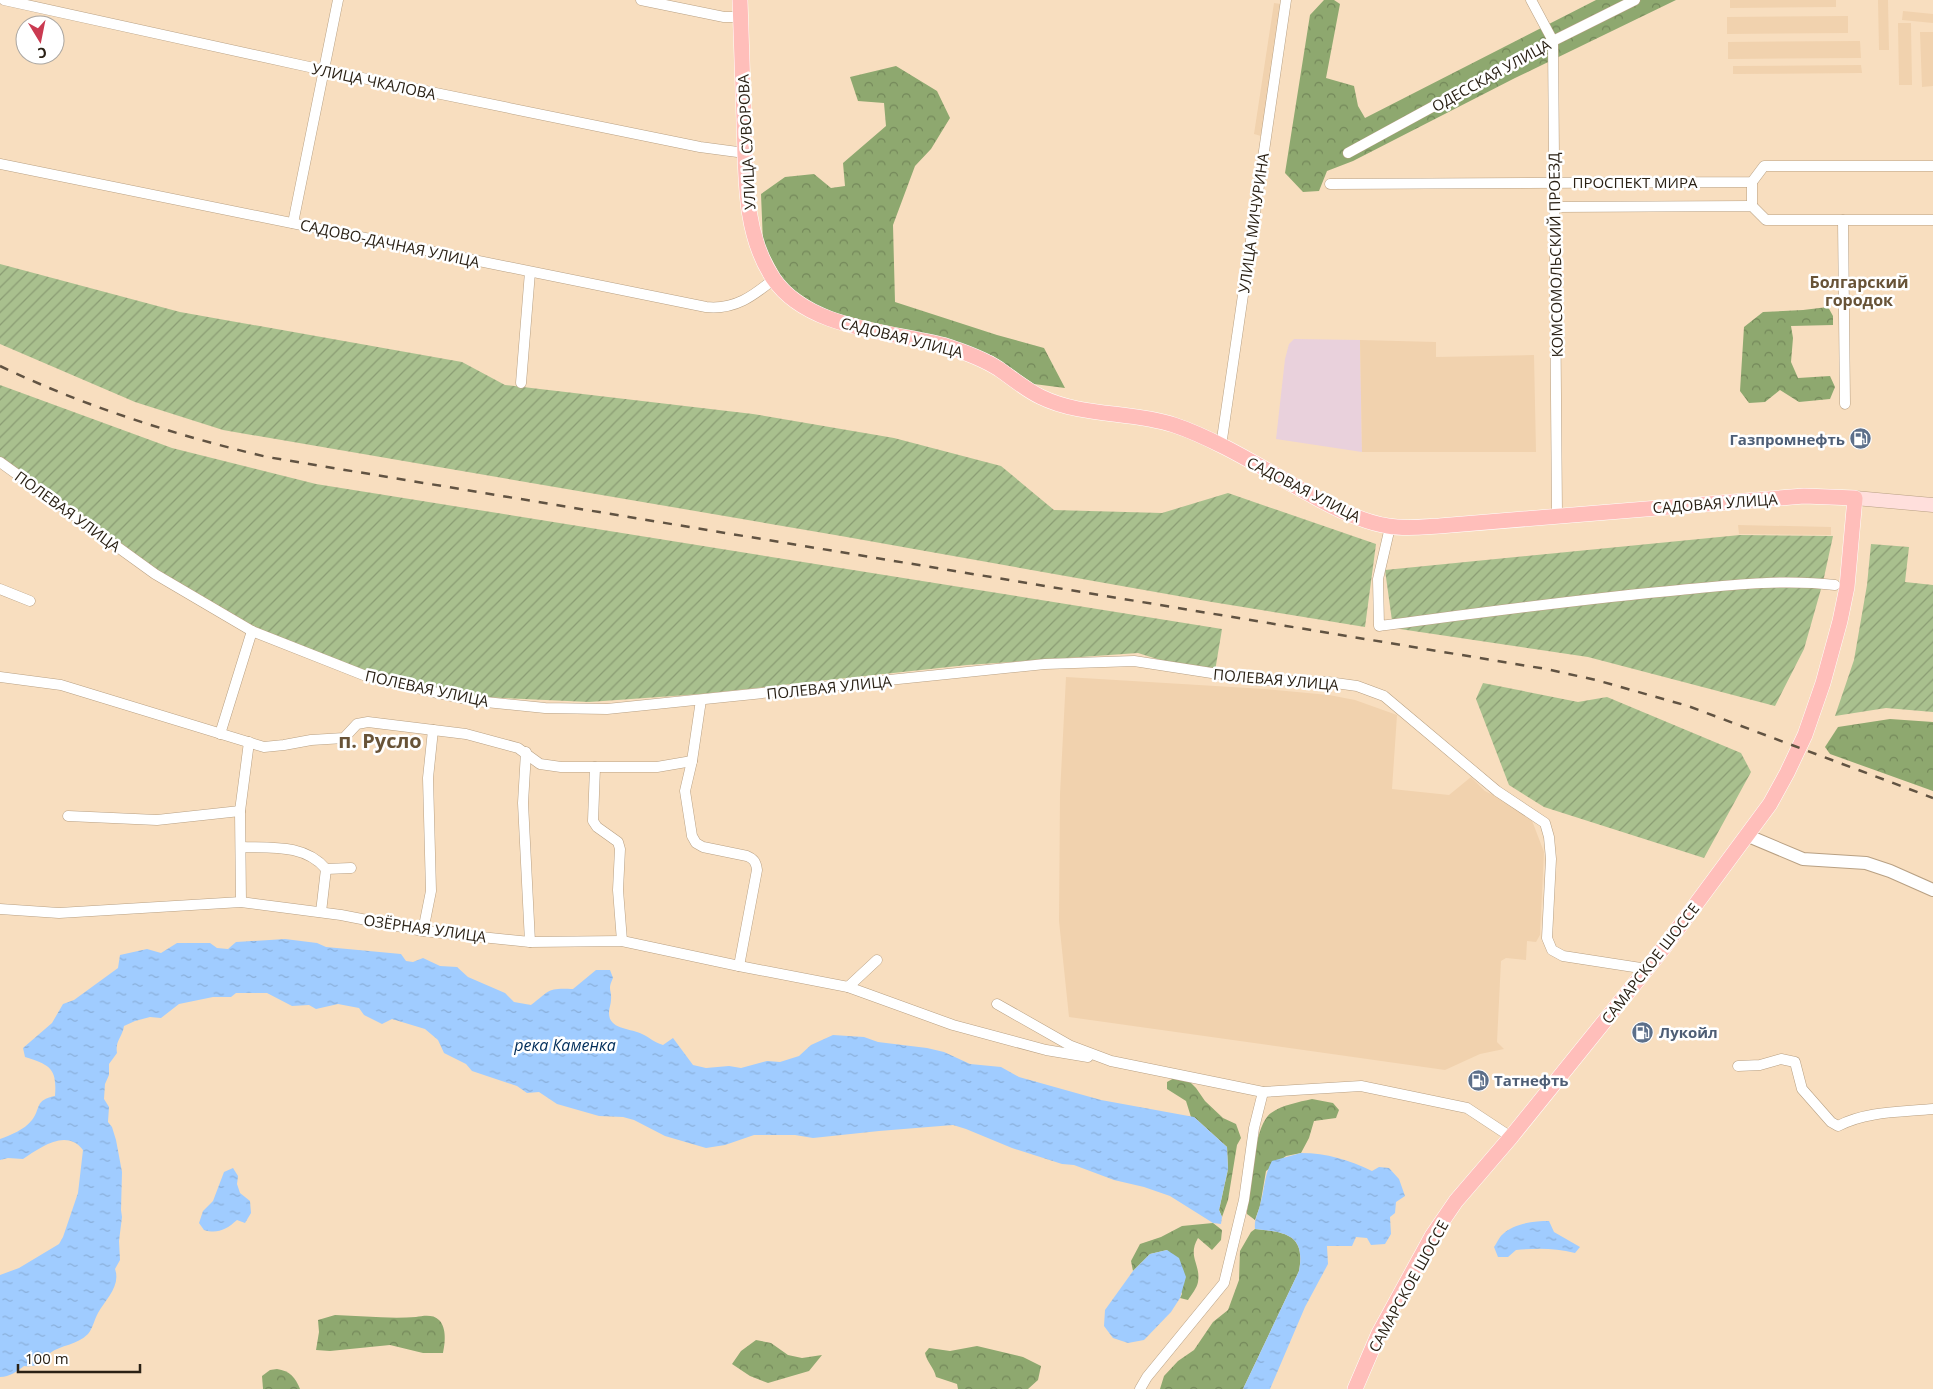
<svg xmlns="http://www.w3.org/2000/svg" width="1933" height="1389" font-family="'Open Sans',sans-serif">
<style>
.commercial{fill:#e9d1dc}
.built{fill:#f1d2ae}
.forest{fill:url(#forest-crowns)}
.garden{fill:url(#garden-furrows)}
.water{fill:url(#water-ripples)}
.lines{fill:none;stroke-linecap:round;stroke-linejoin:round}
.minor-casing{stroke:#b8a083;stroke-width:11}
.tertiary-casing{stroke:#b8a083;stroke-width:14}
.secondary-casing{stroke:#b8a083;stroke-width:15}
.primary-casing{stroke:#fff;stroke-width:16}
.minor{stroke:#fff;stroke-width:10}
.tertiary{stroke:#fff;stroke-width:12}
.secondary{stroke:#ffdfdc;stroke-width:14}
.primary{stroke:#ffbeba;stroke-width:15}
.rail{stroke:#615342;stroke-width:2.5;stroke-dasharray:9 9;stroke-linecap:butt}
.labels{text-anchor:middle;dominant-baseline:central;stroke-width:5;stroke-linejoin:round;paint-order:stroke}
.street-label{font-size:15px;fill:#2a2115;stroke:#fff}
.service-label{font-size:15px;font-weight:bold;fill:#4e5e75;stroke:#fff;text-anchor:start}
.neighbourhood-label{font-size:16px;font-weight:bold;fill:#685337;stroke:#fff}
.water-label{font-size:16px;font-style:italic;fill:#002d5a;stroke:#fff}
.district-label{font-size:20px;font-weight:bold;fill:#685337;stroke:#fff}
</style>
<defs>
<pattern id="forest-crowns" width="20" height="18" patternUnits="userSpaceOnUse" patternTransform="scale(1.25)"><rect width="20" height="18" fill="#8ea86f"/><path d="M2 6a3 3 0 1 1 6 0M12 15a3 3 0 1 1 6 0" fill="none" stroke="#74885a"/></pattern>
<pattern id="garden-furrows" width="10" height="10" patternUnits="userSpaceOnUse" patternTransform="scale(1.25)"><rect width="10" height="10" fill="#a9c08e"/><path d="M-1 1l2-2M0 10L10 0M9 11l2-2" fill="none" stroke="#8a9c73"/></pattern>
<pattern id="water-ripples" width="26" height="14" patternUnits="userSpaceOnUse" patternTransform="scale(1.25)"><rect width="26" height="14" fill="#a0ccff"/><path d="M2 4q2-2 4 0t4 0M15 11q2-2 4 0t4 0" fill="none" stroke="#8aafda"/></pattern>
</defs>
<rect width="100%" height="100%" fill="#f8debf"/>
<!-- commercial -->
<path class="commercial" d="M1294,339l66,1 2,112 -86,-13 9,-80 4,-15z"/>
<!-- built -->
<g class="built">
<path d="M1730,0h106v7l-106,1z"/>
<path d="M1878,0h10l1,50h-10z"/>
<path d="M1274,3l7,1 -20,132 -7,-2z"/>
<path d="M1903,11l30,3v9l-31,-3z"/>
<path d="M1848,16v17l-121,1v-17z"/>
<path d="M1898,23h13l1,62h-13z"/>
<path d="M1920,32h13v54l-11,1z"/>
<path d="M1860,41l1,17 -133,1v-17z"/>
<path d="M1861,65l1,8 -129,1v-8z"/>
<path d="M1360,340l76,2v15l98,-2 2,97h-174z"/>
<path d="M1738,525l93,2v8l-92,-1z"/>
<path d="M1066,677l199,12 64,6 26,5 42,15 -5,74 57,6 22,-18 14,14 36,18 3,7 7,2 13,34 -4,83 -4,7 -9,-1 -1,19 -20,-2 -5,3 -4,81 7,7 -24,5 -35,16 -376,-53 -10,-96 1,-127z"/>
</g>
<!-- forest -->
<g class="forest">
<path d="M1324,0h10l6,4 -14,74 28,8 4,20 7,12 231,-118h80l-161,78 -162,83 -26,10 -8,20 -16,1 -18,-19 25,-158z"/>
<path d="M896,66l41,25 13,27 -19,31 -16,17 -22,59 2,77 102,33 47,13 21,40 -31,-4 -41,-28 -49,-15 -118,-29 -41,-28 -22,-41 -2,-49 24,-17 29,-3 17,14 14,-2 -2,-23 43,-37 -2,-23 -26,-2 -8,-24z"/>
<path d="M1828,307l5,9v9l-42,1 2,12 -2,24 7,16 32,-2 5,11 -5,12 -31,3 -19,-12 -15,12 -16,1 -9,-12 4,-64 19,-15 40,-2z"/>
<path d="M1890,719l43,3v69l-103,-37 -5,-7 13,-20z"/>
<path d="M1176,1077l12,3 8,8 9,13 18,17 13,6 5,14 -4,7 -9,55 -6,17 -3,-7 9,-41 -1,-22 -33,-30h-3l-5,-16 -19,-12v-7z"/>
<path d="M1312,1099l21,4 6,7 -3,8 -22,3 -5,17 -8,15 -15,3 -20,15 -6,35 -5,14 -8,-6c3,-22 6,-88 24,-101 11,-8 28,-11 41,-14z"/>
<path d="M1213,1223l9,7 -1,10 -9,10 -14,-12c-11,19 3,26 0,44 -1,6 -7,13 -10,18l-8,-2 2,-4 -15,-44 -17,4 -17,17 -2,-10 9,-17 21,-7 21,-11z"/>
<path d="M1255,1229c30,3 51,5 44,42l-56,118h-83l4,-13 14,-15 16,-11 19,-28 15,-12 11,-30 1,-29 11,-19z"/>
<path d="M335,1315c27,1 54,4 81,2 7,-1 17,-3 23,3 8,8 6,24 4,33h-20l-33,-8 -60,6 -14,-1 3,-18 -1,-12z"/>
<path d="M756,1340l15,3 17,12 14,3 20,-3 -13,16 -41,12 -18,-7 -18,-12 9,-13z"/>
<path d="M977,1346l46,11 18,9 -3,14 -10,9h-70l-1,-5 -21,-7c-2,-10 -9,-14 -11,-24l4,-5 21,3z"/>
<path d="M277,1369c13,2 18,8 23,20h-37l-1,-13 8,-6z"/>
</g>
<!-- garden -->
<g class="garden">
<path d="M0,264l180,48 282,50 43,23 248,29 141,24 107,28 53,44 108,3 66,-20 148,51 -11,83 -153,-25 -371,-66 -618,-106 -88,-28 -135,-58z"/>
<path d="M0,385l172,63 144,36 906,145 -7,42 -42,-7 -35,-11 -171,12 -266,29 -112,8 -129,-6 -95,-25 -105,-41 -101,-56 -159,-117z"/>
<path d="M1740,535l93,1 -10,46 -19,67 -29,57 -187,-49 -195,-29 -8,-58z"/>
<path d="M1871,544l38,3 -4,35 28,3v127l-47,-4 -51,8 19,-56 13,-75z"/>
<path d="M1483,683l95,19 29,-5 134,56 10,19 -47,86 -160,-51 -35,-22 -33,-86z"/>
</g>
<!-- water -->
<g class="water">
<path d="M285,939l32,4 9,4 75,7 5,7 7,1 10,-4 17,8 17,1 11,10 37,16 9,9 17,3c20,-15 15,-17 42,-16l23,-19h14l3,8c-6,13 -1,11 -2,22 0,4 -2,8 -2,12 -1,18 22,16 33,22 9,4 11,8 21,11l10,-7 20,27 13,3 23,-2 12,2 26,-7 13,1 19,-6 12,-11 22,-10 31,2 14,5 49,6 17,4 26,12 31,3 18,10 82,23 93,17 33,30 1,22 -9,41 3,7 -1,7 -8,-1 -43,-27 -26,-9 -30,-7 -40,-15 -12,-1 -50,-16 -46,-19 -13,-4 -74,6 -66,7 -18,-3h-41l-29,10 -19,3 -41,-12 -31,-16 -11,-3 -24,-1 -42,-12 -18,-12 -12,1 -10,-7 -45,-15 -6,-7 -22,-11 -6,-13 -13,-11 -33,-10 -10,5 -18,-9 -5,-7 -21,-4 -22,5 -7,-4 -17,1 -25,-13h-31l-5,4h-18l-34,7 -18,14 -11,-1 -15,4 -11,5c-2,12 -9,15 -7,27l-8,11v11l-4,9 -1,15 5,8 -1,15 4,5 4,13 6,32 -1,38 1,7 -3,24 1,19 -5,9c6,17 -9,30 -17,44 -4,7 -5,15 -10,21 -11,11 -27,11 -38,19 -11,8 -10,15 -26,13 -7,5 -14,11 -24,11v-102l19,-7 40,-24 4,-7 15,-44 5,-43c-17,-22 -43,-2 -60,9l-15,-1 -8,2v-21c11,-4 24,-9 32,-19 9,-11 2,-20 23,-24 2,-27 -4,-31 -30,-39l-2,-9 29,-25 11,-19 11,-4 44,-32 2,-13 27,-6 14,4 16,-10h33l7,5 11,1 8,-7z"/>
<path d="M1301,1153c26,0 48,7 71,18l7,-4 10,1 10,11 6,17 -9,6 -1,11 -5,4 1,17 -6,10 -14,1 -4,-7 -11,-1 -4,9h-25l1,18 -23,43 -35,82h-27l56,-118c7,-37 -14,-39 -44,-42 -1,-10 3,-15 5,-24 5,-16 4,-30 12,-44z"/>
<path d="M233,1168l5,8 -1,8 3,9 10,8 1,12 -6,10 -8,-3c-11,10 -20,14 -33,10l-5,-7 4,-12 10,-10 11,-29z"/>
<path d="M1549,1221l5,11 26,15 -5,6c-20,-5 -38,-5 -59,-3l-8,7h-10l-4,-10c3,-4 5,-10 9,-13 11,-11 32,-13 46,-13z"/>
<path d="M1167,1250l12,8 7,19 -6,21 -9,14 -27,28 -16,3 -15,-5 -9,-12 1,-16 28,-39 17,-17z"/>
</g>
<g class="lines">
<defs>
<g id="minor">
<path d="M4,0l319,70 377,77 45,6"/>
<path d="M641,0l83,17h16"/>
<path d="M1531,0l22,41 4,474"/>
<path d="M1348,153l205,-112 82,-41"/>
<path d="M0,164l706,143c29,3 47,-11 68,-28"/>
<path d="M1752,182v24"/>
<path d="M1330,184l422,-2 12,-16h169"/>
<path d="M1554,207l198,-1 14,14h167"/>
<path d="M1843,220l2,184"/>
<path d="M293,223l45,-223"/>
<path d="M521,383l9,-111"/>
<path d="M1221,446l65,-446"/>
<path d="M0,462l155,112 97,57 114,45 67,16 43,9 69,7 62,1 438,-45 89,-3 123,19 71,2 29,4 27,10 113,95 48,32 4,14 2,22 -4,79 5,12 11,6 84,13"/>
<path d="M1390,527l-12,52 1,47c100,-13 200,-27 301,-36 51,-5 104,-11 155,-5"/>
<path d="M0,589l30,12"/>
<path d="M0,677l61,8 203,62 20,-2 27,-5 33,-2 13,-14 11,-2 98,12 52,14 22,16 21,3h96l35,-6"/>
<path d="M701,700l-9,61 -7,30 7,45 4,7 7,4 44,9c7,3 9,6 10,14l-18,96"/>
<path d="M220,734l32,-103"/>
<path d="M526,752l-3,51 7,139"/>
<path d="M595,767l-2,54 4,6 21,15 2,7 -2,41 4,51"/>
<path d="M68,816l89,4 83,-9"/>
<path d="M242,847c29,1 63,-3 84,22l25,-1"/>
<path d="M241,902l-1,-91 9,-69"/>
<path d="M0,909l59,4 182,-11 100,13 82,16 107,11 92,-1 117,25 109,21 29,-27"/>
<path d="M321,912l5,-43"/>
<path d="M423,931l8,-40 -3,-113 5,-48"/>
<path d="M848,987l105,38 93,25 42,7"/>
<path d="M997,1004l74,42 40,15 152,31 98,-6 106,22 44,29"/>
<path d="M1738,1066l22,-1 21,-6 14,3 7,27 29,33 7,4c28,-15 64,-14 95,-17"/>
<path d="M1140,1389l7,-12 77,-94 20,-83 10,-72 9,-36"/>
</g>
<path id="tertiary" d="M1746,835l57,24 63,4 24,8 43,19"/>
<path id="secondary" d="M1855,498l78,7"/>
<path id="primary" d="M740,0c1,40 3,81 4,121 2,53 -1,112 29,157 34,51 116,53 170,67 19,6 39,13 56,24 13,9 27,21 42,28 41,20 90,14 133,28 45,15 96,48 139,71 23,13 49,26 75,30 17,3 34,1 51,0l365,-30 51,2 -8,89 -7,34 -17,62 -18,52 -18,38 -17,31 -108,146 -151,187 -55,64 -24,35 -53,97 -24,56"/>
</defs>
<!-- minor casing -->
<use href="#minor" class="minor-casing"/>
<!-- tertiary casing -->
<use href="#tertiary" class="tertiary-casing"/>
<!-- secondary casing -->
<use href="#secondary" class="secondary-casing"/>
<!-- primary casing -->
<use href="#primary" class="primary-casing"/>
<!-- minor -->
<use href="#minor" class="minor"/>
<!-- tertiary -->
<use href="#tertiary" class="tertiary"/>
<!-- secondary -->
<use href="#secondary" class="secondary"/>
<!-- primary -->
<use href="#primary" class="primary"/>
<!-- rail -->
<path class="rail" d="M0,366c86,41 175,69 267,91l1279,212 50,11 92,26 245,92"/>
</g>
<!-- icons -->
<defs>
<symbol id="fuel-disc" viewBox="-11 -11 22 22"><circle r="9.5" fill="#5c6f8a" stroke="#fff"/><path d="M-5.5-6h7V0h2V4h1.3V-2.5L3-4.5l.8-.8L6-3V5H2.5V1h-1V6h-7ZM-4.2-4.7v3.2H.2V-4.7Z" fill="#fff"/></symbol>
</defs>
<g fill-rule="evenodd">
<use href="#fuel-disc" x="1848" y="426" width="25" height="25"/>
<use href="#fuel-disc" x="1630" y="1020" width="25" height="25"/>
<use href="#fuel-disc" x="1466" y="1068" width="25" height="25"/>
</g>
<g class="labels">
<!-- street labels -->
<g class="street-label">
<text transform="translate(1491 75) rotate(-29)">ОДЕССКАЯ УЛИЦА</text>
<text transform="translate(374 81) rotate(12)">УЛИЦА ЧКАЛОВА</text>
<text transform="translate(746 142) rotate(-93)">УЛИЦА СУВОРОВА</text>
<text x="1635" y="182">ПРОСПЕКТ МИРА</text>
<text transform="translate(1253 223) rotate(-82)">УЛИЦА МИЧУРИНА</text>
<text transform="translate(390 243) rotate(12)">САДОВО-ДАЧНАЯ УЛИЦА</text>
<text transform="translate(1555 255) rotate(-91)">КОМСОМОЛЬСКИЙ ПРОЕЗД</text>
<text transform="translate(902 337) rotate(14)">САДОВАЯ УЛИЦА</text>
<text transform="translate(1304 489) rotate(27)">САДОВАЯ УЛИЦА</text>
<text transform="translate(1715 503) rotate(-4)">САДОВАЯ УЛИЦА</text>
<text transform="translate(68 511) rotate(36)">ПОЛЕВАЯ УЛИЦА</text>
<text transform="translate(1276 679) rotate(5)">ПОЛЕВАЯ УЛИЦА</text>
<text transform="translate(829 687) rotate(-6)">ПОЛЕВАЯ УЛИЦА</text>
<text transform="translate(427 688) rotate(12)">ПОЛЕВАЯ УЛИЦА</text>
<text transform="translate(425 928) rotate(8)">ОЗЁРНАЯ УЛИЦА</text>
<text transform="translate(1650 963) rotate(-52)">САМАРСКОЕ ШОССЕ</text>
<text transform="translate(1408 1286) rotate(-61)">САМАРСКОЕ ШОССЕ</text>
</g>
<!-- service labels -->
<g class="service-label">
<text x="1845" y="439" text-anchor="end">Газпромнефть</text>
<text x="1659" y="1032">Лукойл</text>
<text x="1494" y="1080">Татнефть</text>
</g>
<!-- neighbourhood labels -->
<g class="neighbourhood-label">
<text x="1859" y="282">Болгарский<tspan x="1859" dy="18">городок</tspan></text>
</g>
<!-- water labels -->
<g class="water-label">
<text x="565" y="1045">река Каменка</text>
</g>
<!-- district labels -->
<g class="district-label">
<text x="380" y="740">п. Русло</text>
</g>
</g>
<!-- north arrow -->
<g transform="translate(40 40) rotate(170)"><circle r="24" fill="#ffffff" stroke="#aaa6a1"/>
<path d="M0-4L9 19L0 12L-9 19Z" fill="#ca3a51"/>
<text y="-8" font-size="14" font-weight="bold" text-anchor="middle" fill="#2a2115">С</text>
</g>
<!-- scale -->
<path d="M18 1364v8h122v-8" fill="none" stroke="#2a2115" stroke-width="2.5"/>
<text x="25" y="1364" font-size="15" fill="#2a2115" stroke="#ffffff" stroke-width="4" paint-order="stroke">100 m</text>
</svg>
